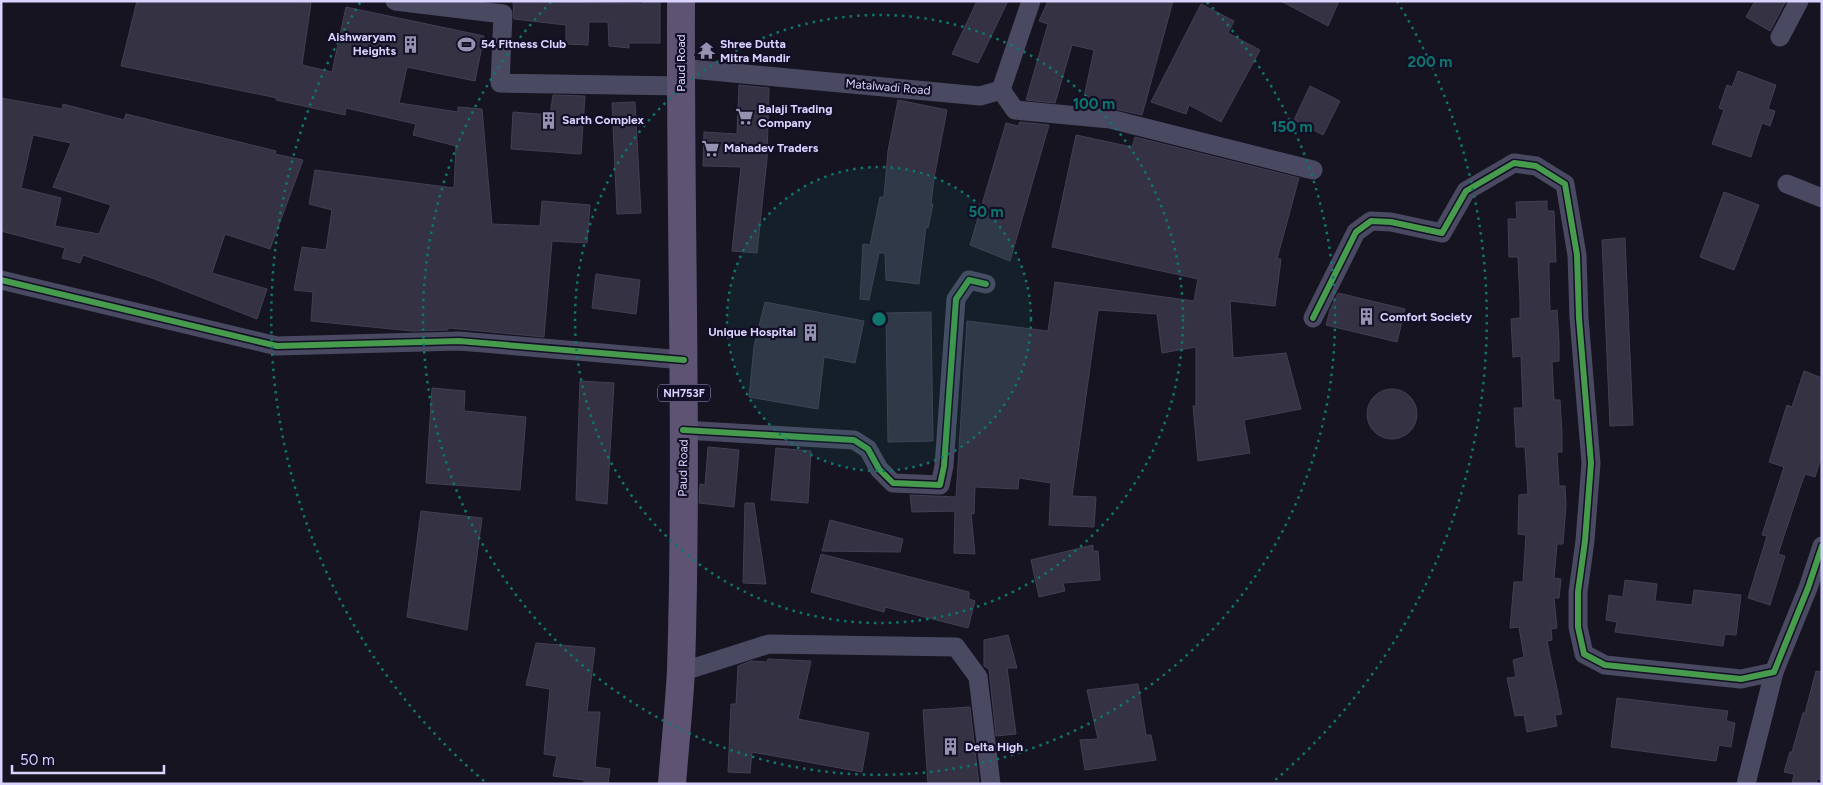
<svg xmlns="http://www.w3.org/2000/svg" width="1823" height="785" font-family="Figtree,sans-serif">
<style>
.building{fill:#343243;stroke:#433f54;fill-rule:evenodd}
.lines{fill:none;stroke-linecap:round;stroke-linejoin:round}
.minor{stroke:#4a4962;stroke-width:19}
.primary{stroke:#5e5373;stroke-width:28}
.cycleway-casing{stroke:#130f26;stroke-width:9}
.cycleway{stroke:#469c4c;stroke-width:6}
.ring{fill:none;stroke:#0f766e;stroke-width:2.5;stroke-dasharray:2.5 5}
.labels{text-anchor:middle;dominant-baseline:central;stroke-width:4.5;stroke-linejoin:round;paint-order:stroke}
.shield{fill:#130f26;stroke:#9e99be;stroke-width:1}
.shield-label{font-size:11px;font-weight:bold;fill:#d9d4ff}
.poi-label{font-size:12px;font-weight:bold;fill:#d9d4ff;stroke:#130f26;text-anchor:start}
.street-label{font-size:12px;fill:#d9d4ff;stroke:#130f26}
.centre{fill:#0f766e;stroke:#130f26;stroke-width:2.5}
.ring-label{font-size:15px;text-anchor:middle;font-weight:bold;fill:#0f766e;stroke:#130f26;stroke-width:4.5;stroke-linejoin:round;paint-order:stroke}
</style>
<rect width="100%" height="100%" fill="#161421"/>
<!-- building -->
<g class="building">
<path d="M137,1h160l14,2 -9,62 30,7 14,-65 138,29 -9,45 -68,-14 -8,36 59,9v-5l24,2 10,115 48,2 2,-25 48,4 -3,38 -35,-2 -8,96 -96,-9v2l-36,1 -101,-10 2,-29 -19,-2 8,-43 24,3 6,-40 -23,-6 6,-34 139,18 2,-42 -43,-11 3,-11 -70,-16 -1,7 -69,-15 1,-2 -156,-32z"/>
<path d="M513,1l130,3v-3h17v42h-31v5l-20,-2 -1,-24h-19l-1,23 -22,-1v-19l-52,-6z"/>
<path d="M977,1h31l-30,62 -26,-9z"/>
<path d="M1048,1h125l-31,114 -59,-13 11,-52 -22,-5 -17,58 -29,-3 22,-76 -9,-3z"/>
<path d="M1281,1h58l-11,25z"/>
<path d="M1755,1h31l-16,30 -24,-14z"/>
<path d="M1201,4l33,17 -6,12 32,17 -39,72 -32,-17 -3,9 -35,-12z"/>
<path d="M1738,71l38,14 -8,24 7,2 -5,15 -8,-3 -11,34 -39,-13 12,-34 -5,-2 8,-23 5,2z"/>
<path d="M739,85l30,3 -2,71 -10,94 -25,-2 9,-84 -38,-1 1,-34 33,2z"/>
<path d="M1310,86l30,15 -17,34 -29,-15z"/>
<path d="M553,95l32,1 -4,58 -70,-5 2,-37 37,3z"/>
<path d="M1,98l61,11 1,-5 61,16 2,-6 150,37 -1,3 28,6 -33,89 -45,-15 -13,39 55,16 -10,30 -105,-41 -69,-23 -3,8 -18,-5 3,-10 -64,-17zM33,135l38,8 -18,44 58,18 -12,29 -44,-8 6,-28 -40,-10z"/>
<path d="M898,100l49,10 -13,68 -3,26h2l-5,24 -2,-1 -7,57 -33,-4 -1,-27h-6l-10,47 -9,-1 3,-55 7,1 10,-48h4l4,-46z"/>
<path d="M635,102l6,111 -24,1 -5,-111z"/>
<path d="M1020,122l29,3 -39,136 -40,-16 36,-122 12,3z"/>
<path d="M1076,135l56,12 3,-10 164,41 -22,81h4l-6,47 -45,-5 3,57 53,-5 15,56 -57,11 6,33 -52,8 -5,-55h3v-59l-34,6 -5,-39 -59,-4 -26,186 24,1 -2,30 -45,-2 2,-42 -32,-5 -1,11 -43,-2 -1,27 -3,-1 4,41 -21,-1 1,-42 -43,1 -2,-17 46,2 11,-176 81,10 7,-49 139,19 4,-22 -146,-32z"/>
<path d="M1724,192l35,13 -25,65 -34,-13z"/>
<path d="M1547,201v10h7l2,51h-7v11l1,38 7,-1 2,32v19l-7,1 2,38h6l2,33v19h-5l2,34h6l1,19 -3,39h-6l-3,34 7,1 -2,19h-5l3,30 -6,1 1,11 -5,1 15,73 -7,1 2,11 -30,6 -3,-17 -9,1 -8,-38 9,-1 -3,-17 11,-3 -5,-30 -9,1 4,-46h9l3,-47 -8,-1 1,-39 9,-1 -3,-47h-9l-2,-39h9l-2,-52 -8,1 -2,-38 9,-1v-17l-2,-44h-9l-1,-38h9l-1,-17z"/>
<path d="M1625,238l8,187 -23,1 -8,-186z"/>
<path d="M596,274l44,6 -4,34 -44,-6z"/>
<path d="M1338,293l67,16 -8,33 -71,-17 4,-15z"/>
<path d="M765,302l99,19 -9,42 -31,-6 -6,52 -69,-12 5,-51z"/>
<path d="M931,312l2,129 -45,1 -2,-129z"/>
<path d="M1804,371l18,7v76l-7,23 -10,-3 -4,11 -23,69 7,2 -15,49 -22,-7 19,-62 -5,-1 22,-68 -15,-5 18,-57 5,2z"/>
<path d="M580,381l34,2 -7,121 -31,-4z"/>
<path d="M432,388l33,3 -1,20 62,6 -6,73 -94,-7z"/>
<circle cx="1392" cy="414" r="25"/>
<path d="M708,447l31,3 -5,57 -35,-4 1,-19 5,1z"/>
<path d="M776,448l35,3 -3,52 -37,-3z"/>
<path d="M745,503h9l12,81 -23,-1z"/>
<path d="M421,511l61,7 -15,112 -60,-13z"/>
<path d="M830,520l73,19 -3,13 -78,-1z"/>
<path d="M1093,545v6h5l2,29 -37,3 2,8 -26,6 -8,-37z"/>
<path d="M821,554l148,38v7l6,2 -7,27 -83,-21 -1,5 -73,-20z"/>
<path d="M1625,580l32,4 -2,17 37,4 2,-15 47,5 -5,40 -11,-1 -2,12 -108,-14 2,-10 -11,-2 3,-25 14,2z"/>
<path d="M1008,635l9,33h-10l9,66 -20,2 -7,-67 -5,-3v-26z"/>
<path d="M536,643l59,5 -8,64h13l-5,55 15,2 -2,15h-24v-4l-31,-4 4,-20 -13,-2 6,-65 -24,-4z"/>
<path d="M768,659l43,2 -13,58 71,14 -7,39 -110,-20 -2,21 -22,-1 3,-68h5l2,-38 13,-5 16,1z"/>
<path d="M1816,671l6,1v108l-5,-1 -1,5h-24l2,-10 -10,-2 6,-20h2l11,-39h2z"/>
<path d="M1138,684l8,51h5l5,25 -71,10 -5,-30 18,-1 -11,-49z"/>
<path d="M1617,698l111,13 -2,10 9,2 -4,24 -12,-2 -3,16 -105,-14z"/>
<path d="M970,707l9,77h-51l-5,-74z"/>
</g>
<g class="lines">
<!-- minor -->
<g class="minor">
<path d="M395,1l108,13 -3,69 180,3"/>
<path d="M1780,37l19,-36"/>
<path d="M680,68l300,28 21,-6 30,-89"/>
<path d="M1001,90l14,20 95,9 203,51"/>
<path d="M1787,184l35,14"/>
<path d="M1,280l276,66 182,-5 225,19"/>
<path d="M1313,318l43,-86 15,-11 20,1 51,11 24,-42 48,-28 22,3 29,18 12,71 2,63 12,145 -6,78 -7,51v35l6,27 21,11 136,14 33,-7 34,-84 14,-42"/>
<path d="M683,430l171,10 14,9 11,20 14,14 47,2 4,-19 12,-167 13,-19 17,4"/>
<path d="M681,672l88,-28 187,3 22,30 13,107"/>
<path d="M1746,784l28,-112"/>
</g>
<!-- primary -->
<path class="primary" d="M672,784c3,-38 7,-76 9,-114 7,-223 -1,-446 0,-669"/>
<defs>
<g id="cycleway">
<path d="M1,280l276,66 182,-5 225,19"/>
<path d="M1313,318l43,-86 15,-11 20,1 51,11 24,-42 48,-28 22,3 29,18 12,71 2,63 12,145 -6,78 -7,51v35l6,27 21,11 136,14 33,-7 34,-84 14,-42"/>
<path d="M683,430l171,10 14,9 11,20 14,14 47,2 4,-19 12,-167 13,-19 17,4"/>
</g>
</defs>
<!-- cycleway casing -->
<use href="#cycleway" class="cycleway-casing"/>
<!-- cycleway -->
<use href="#cycleway" class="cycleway"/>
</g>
<!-- distance rings -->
<circle cx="879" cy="319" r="152" fill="#0f766e" fill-opacity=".12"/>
<g class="ring">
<circle cx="879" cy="319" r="152"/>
<circle cx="879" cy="319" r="304"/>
<path d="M1207 2A456 456 0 1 1 551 2"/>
<path d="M484 781A608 608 0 0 1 361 1M1397 1A608 608 0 0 1 1274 781"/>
</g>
<!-- icons -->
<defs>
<symbol id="building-bare" viewBox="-9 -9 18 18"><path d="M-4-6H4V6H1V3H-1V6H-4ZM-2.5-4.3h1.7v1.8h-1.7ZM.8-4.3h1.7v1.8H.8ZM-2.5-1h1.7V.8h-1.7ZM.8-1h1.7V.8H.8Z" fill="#9591b1" stroke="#130f26" stroke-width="2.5" paint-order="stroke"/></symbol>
<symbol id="stadium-bare" viewBox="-9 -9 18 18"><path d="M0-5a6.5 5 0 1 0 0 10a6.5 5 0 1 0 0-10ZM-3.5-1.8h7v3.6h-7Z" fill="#9591b1" stroke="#130f26" stroke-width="2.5" paint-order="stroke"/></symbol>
<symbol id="temple-bare" viewBox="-9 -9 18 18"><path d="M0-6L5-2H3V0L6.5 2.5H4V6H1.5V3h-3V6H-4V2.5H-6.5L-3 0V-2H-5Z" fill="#9591b1" stroke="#130f26" stroke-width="2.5" paint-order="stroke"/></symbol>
<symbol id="supermarket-bare" viewBox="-9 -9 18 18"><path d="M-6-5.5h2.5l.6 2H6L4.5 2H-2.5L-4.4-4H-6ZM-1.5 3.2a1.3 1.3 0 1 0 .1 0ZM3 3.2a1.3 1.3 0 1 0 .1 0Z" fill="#9591b1" stroke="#130f26" stroke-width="2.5" paint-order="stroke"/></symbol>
</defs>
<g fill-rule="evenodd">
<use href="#building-bare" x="398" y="32" width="25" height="25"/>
<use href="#stadium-bare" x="454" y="32" width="25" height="25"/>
<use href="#temple-bare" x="694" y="38" width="25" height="25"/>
<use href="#supermarket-bare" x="732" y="104" width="25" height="25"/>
<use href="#building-bare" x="536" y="108" width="25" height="25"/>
<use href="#supermarket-bare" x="698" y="136" width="25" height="25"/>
<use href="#building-bare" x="1354" y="304" width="25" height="25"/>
<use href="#building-bare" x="798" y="320" width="25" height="25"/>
<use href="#building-bare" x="938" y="734" width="25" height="25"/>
</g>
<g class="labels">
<!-- shield labels -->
<rect class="shield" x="658" y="384.5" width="52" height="17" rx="4"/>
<g class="shield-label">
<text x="684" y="393">NH753F</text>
</g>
<!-- poi labels -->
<g class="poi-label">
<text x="396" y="37" text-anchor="end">Aishwaryam<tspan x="396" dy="14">Heights</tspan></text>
<text x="481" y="44">54 Fitness Club</text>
<text x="720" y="44">Shree Dutta<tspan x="720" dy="14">Mitra Mandir</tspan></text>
<text x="758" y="109">Balaji Trading<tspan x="758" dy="14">Company</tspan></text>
<text x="562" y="120">Sarth Complex</text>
<text x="724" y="148">Mahadev Traders</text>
<text x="1380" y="317">Comfort Society</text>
<text x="796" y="332" text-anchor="end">Unique Hospital</text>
<text x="965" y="747">Delta High</text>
</g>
<!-- street labels -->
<g class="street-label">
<text transform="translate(681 63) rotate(-90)">Paud Road</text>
<text transform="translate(888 87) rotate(5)">Matalwadi Road</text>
<text transform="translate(683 468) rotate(-89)">Paud Road</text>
</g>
</g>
<circle cx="879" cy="319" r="8" class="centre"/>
<g class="ring-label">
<text x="1430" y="67">200 m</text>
<text x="1094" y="109">100 m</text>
<text x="1292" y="132">150 m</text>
<text x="986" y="217">50 m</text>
</g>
<!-- border -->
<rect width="1823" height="785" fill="none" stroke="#d9d4ff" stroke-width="5"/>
<!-- scale -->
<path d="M12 765v8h152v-8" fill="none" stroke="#d9d4ff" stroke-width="2.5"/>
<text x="20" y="765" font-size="15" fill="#d9d4ff" stroke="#130f26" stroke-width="4" paint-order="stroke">50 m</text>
</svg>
